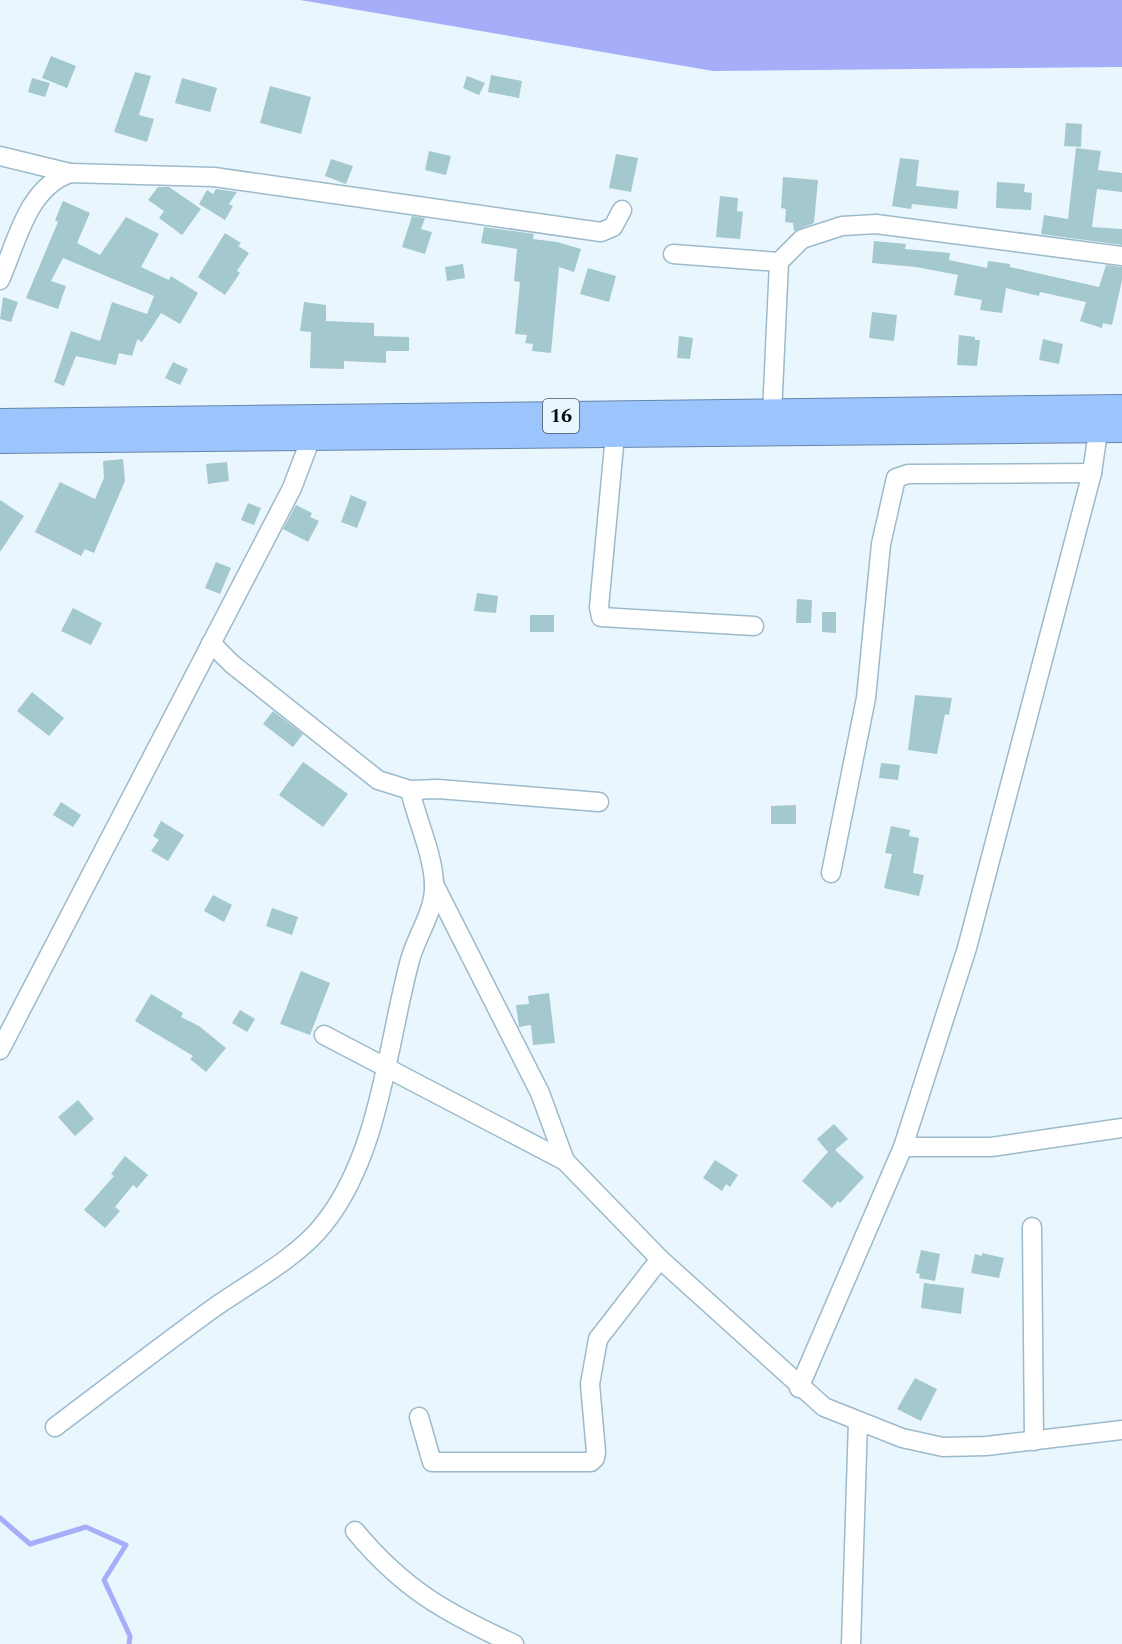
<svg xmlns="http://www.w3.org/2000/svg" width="1122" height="1644" font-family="Spectral,serif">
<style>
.water{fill:#a6aefa}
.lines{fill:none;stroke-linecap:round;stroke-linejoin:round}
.stream{stroke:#a6aefa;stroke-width:5}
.building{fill:#a3c8ce}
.minor-casing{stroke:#9cbacb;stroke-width:21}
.highway-casing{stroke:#6786ac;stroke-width:28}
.minor{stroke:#fff;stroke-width:18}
.highway{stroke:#9bc5fc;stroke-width:26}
.labels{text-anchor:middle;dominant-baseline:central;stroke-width:6;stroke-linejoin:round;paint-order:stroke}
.shield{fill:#eaf6fd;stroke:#4a565b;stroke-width:1.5}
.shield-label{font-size:20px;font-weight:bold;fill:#061116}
</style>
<rect width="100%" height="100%" fill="#eaf6fd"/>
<!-- water -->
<path class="water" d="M300,0h822v67l-409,4z"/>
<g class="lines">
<!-- stream -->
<path class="stream" d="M0,1518l30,26 56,-17 40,18 -22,35 26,56 -1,8"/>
</g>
<!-- building -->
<g class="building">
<path d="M51,56l25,10 -9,22 -25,-10z"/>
<path d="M135,72l16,4 -12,39 15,4 -7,23 -33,-10z"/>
<path d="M491,75l31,6 -3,17 -31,-6z"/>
<path d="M467,76l18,7 -6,12 -16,-7z"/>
<path d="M32,78l18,5 -5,14 -17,-5z"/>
<path d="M182,78l35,10 -7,24 -35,-9z"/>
<path d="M270,86l41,11 -10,37 -41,-11z"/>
<path d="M1066,123l16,1 -1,23 -17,-1z"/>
<path d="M1076,148l25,3 -3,19 24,3v19l-25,-3 -5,38 30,2v16l-81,-11 3,-19 24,4z"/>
<path d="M429,151l22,5 -5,19 -21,-5z"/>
<path d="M616,154l22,4 -7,34 -22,-4z"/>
<path d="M900,158l19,2 -3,26 43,5 -2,18 -45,-5 -1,5 -19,-3z"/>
<path d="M331,159l22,7 -7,18 -21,-8z"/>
<path d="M783,177l35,3 -4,43 -20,8 -1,-8 -8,-1 1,-13 -5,-1z"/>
<path d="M997,182l28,2 -1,8 8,1 -1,17 -35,-2z"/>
<path d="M158,187h11l32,22 -19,26 -23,-17 5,-7 -16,-11z"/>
<path d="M216,189l21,3 -8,12 4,2 -8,14 -26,-16 8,-14 6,4z"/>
<path d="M720,196l18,2 -1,13 6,1 -3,27 -24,-2z"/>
<path d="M63,201l27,12 -13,30 23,12 26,-38 33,17 -18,33 28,13 2,-4 27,17 -18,31 -19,-11 -19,29 -5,-3 4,-11 -9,28 -13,-3 -3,12 -40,-9 -12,30 -10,-4 17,-51 29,10 12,-39 35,12 7,-18 -91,-38 -12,23 15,5 -8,23 -32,-11 32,-76 -3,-2z"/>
<path d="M412,216l13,2 -4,11 11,3 -7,22 -23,-7z"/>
<path d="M484,227l50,7 -1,5 24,3 24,7 -7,23 -15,-5 -8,86 -19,-2 1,-7 -8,-1 2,-8 -12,-1 5,-52 -6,-1 3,-32 -36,-6z"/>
<path d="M225,233l16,10 -3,3 11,7 -12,18 3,2 -15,22 -27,-18z"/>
<path d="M874,241l32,3 -1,5 45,4 -1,7 38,8 1,-7 22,3v3l89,20 7,-22 16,2v13l-10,45 -9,-2 -1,5 -22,-7 6,-19 -46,-10 -1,4 -33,-8 -4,25 -22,-3 2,-10 -28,-5 4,-20 -42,-8 -44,-4z"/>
<path d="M463,264l2,14 -18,3 -2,-14z"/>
<path d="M588,268l28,8 -7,26 -29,-8z"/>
<path d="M3,297l15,5 -7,20 -11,-3z"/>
<path d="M304,302l22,3v16l48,2v13l35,1v14h-23v12l-42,-2v8l-34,-1 1,-36 -11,-1z"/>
<path d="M872,312l25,3 -3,26 -25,-3z"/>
<path d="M959,335l16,2v3h5l-3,26 -20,-1z"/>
<path d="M679,336l14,2 -3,21 -13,-1z"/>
<path d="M1043,339l20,5 -4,20 -20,-4z"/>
<path d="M173,362l15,7 -8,16 -15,-7z"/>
<path d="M123,459l2,22 -31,72 -9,-4 -4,7 -46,-24 25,-50 35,17 9,-21 -1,-17z"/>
<path d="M227,462l2,19 -21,3 -2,-20z"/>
<path d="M351,495l16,7 -10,26 -16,-6z"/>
<path d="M0,500l24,16 -24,36z"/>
<path d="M248,503l13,5 -7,17 -13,-5z"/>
<path d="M296,505l16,8 -2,4 9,4 -11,21 -25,-13z"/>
<path d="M216,562l15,6 -11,26 -15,-6z"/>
<path d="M477,593l21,3 -2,17 -22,-2z"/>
<path d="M797,599l15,1 -1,23h-15z"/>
<path d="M73,608l29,15 -11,22 -30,-14z"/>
<path d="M822,612h14v21l-14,-1z"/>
<rect x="530" y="615" width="24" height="17"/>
<path d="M32,692l32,26 -15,18 -32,-25z"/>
<path d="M915,695l37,3 -3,17 -4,-1 -8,40 -29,-4z"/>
<path d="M273,711l30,23 -10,13 -30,-23z"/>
<path d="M303,762l45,32 -25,33 -44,-32z"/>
<path d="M881,763l19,2 -2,15 -19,-2z"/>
<path d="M61,802l20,13 -8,12 -20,-12z"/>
<path d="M796,805v19h-25v-18z"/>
<path d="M161,821l23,14 -16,26 -17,-10 8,-11 -6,-4z"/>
<path d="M891,826l19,4 -1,6 10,2 -6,35 11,2 -5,21 -35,-8 8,-34 -7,-1z"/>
<path d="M213,895l19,10 -8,17 -20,-11z"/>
<path d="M272,908l26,9 -6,18 -26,-9z"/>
<path d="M301,971l29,12 -20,52 -30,-11z"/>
<path d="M549,993l6,50 -22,2 -2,-20 -12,2 -3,-22 13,-1 -1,-8z"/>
<path d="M151,994l32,19 -2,4 18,9 27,22 -20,24 -16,-13 3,-3 -58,-35z"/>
<path d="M240,1010l15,9 -8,13 -15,-9z"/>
<path d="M78,1100l16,19 -19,17 -17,-19z"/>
<path d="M834,1124l14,15 -13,11 29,27 -24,26 -2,-2 -6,7 -30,-27 26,-29 -11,-13z"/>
<path d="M125,1156l23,19 -11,13 -4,-3 -18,22 5,4 -15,17 -21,-18 30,-34 -3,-2z"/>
<path d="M715,1160l23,15 -8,12 -4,-3 -4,7 -19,-13z"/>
<path d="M921,1250l19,4 -5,27 -16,-3 1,-4 -4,-1z"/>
<path d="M982,1253l22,5 -5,20 -28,-5 4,-19 7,2z"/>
<path d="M924,1283l40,5 -3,26 -40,-6z"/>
<path d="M915,1378l22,11 -16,32 -24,-12z"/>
</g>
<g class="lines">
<defs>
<g id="minor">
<path d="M0,156l70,17"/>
<path d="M673,254l106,8"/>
<path d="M0,280c17,-38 27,-92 70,-107l144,4 387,55 12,-5 9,-17"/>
<path d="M772,414l7,-152 23,-23 40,-13 34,-2 246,32"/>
<path d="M615,435l-16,172 2,10 153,9"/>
<path d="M211,643l21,21 146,116 32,10 28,-1 161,13"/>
<path d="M831,873l35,-175 15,-154 15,-66 12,-4 184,-1"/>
<path d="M434,884l106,209 25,68"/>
<path d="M324,1035l241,126 95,98 164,148 78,31 41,9 43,-1 136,-16"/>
<path d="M0,1050l292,-562 19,-50v-12"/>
<path d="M903,1147h88l131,-19"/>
<path d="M1032,1227l2,214"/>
<path d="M799,1388l104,-241 64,-199 125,-475 8,-55"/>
<path d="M419,1417l13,45h159l4,-4 1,-6 -6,-68 8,-45 62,-80"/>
<path d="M55,1427c53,-40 106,-81 160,-120 33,-23 83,-50 108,-82 57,-70 64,-180 87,-265 7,-26 26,-50 24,-78 -2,-31 -17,-61 -24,-92"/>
<path d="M355,1531c48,58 91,82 159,113"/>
<path d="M851,1644l7,-223"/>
</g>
<g id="highway">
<path d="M0,422l1122,-14"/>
<path d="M0,440l1122,-11"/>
</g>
</defs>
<!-- minor casing -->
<use href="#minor" class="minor-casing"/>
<!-- highway casing -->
<use href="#highway" class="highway-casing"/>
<!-- minor -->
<use href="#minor" class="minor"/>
<!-- highway -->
<use href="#highway" class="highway"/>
</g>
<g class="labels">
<!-- shield labels -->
<rect class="shield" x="543" y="399" width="36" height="34" rx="4.5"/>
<g class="shield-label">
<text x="561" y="416">16</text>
</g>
</g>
</svg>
